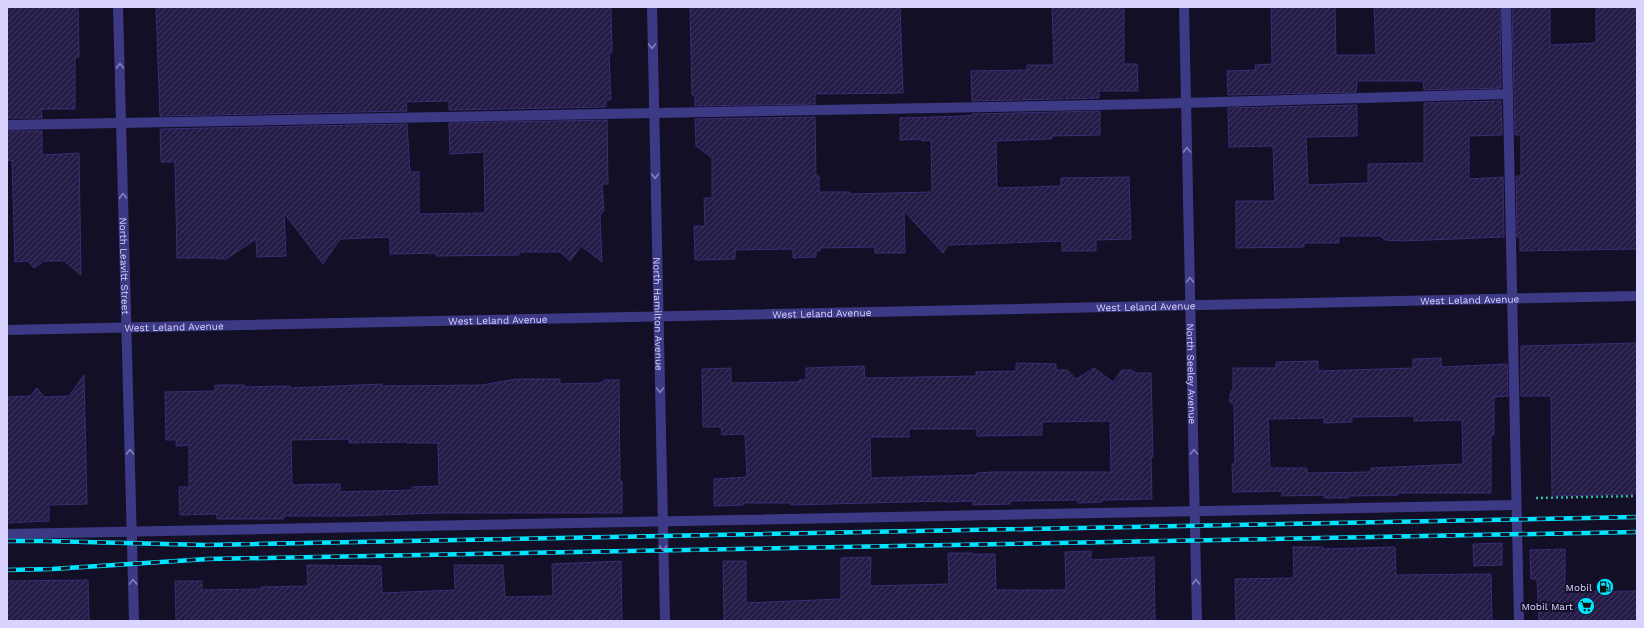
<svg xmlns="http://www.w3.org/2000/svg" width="1644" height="628" font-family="'Work Sans',sans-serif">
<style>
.building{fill:url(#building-hatch);stroke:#3b2d73;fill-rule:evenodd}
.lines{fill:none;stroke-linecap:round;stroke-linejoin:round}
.path{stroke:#2fb8b0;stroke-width:2.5;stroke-dasharray:2 3;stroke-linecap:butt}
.minor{stroke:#3d3a85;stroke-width:10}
.rail-casing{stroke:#00e5ff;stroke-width:4.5}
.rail{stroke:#130f26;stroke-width:3;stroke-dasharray:9;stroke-linecap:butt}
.oneway{stroke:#837fbc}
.labels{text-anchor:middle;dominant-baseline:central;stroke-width:4;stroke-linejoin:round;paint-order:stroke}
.street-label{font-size:10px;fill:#d9d4ff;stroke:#130f26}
.poi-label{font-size:10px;fill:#d9d4ff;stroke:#130f26;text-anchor:end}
</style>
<defs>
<pattern id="building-hatch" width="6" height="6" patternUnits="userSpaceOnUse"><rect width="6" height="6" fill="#241b47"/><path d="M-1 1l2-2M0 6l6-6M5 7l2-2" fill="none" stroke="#433b63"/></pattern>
</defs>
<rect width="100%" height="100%" fill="#130f26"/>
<!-- building -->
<g class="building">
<path d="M7,7h71l1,50 -4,1v51h-34l1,9h-35z"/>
<path d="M156,7h455l1,46h-3l2,47h-5v7l-157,3v-9l-43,1 1,9 -247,5z"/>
<path d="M690,7h210l3,86 -88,1v10l-120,2v-11h-3z"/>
<path d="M1052,7h72v57h13l1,27h-39v7l-127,3 -1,-30 56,-1v-5h27z"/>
<path d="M1271,7h64l1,48h40l-2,-48h126l1,81 -77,2 -1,-9h-66l-1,11 -128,3 -1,-24 29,-1 -1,-5 17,-1z"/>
<path d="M1512,7h38v38l46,-2v-36h41v242l-117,2v-14h-3l-1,-61h5v-41h-6z"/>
<path d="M1501,101l1,34 -33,1v43l34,-2 1,60 -102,4 -17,-1 -5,-4h-41v7h-35v4l-68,1v-47h39l-2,-55 -44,1 -1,-39 129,-3v31l-51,1 2,48 60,-2v-19l56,-1v-60z"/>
<path d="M1100,111v24l-48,1v3l-56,2 1,47 64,-2v-8l68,-1 2,62 -35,1v11h-34v-10l-114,4 -5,8 -39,-42 1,42h-30v-6l-55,1v3h-4v6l-23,1v-9l-58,1v9l-40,1 -1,-34h11l-1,-28h8v-40l-16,-12 -1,-27 120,-2 1,59h3v16h31v2l82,-2 -1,-52 -9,1v-2l-22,1v-22l65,-2 7,-1v-1z"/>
<path d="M607,120l1,64h-6l2,27 -4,4 2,47 -21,-16 -11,15 -10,-9h-41v3l-83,1v-3l-46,1v-17l-50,2 -17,25 -39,-51 2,43 -29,1 -1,-18 -30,20h-8l-2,-1h-39l-2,-96h-14l-1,-33 247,-5 3,48h9v42l66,-1 -1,-61 -34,2 -1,-31z"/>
<path d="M7,131h35v24l37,-2 2,122 -17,-14h-20l-10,7 -6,-7 -13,1 -3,-102 -5,1z"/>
<path d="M1637,343v151l-85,2 -1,-100h-30v-50z"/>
<path d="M1441,358v9l66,-3 1,32 -14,1v38h-3v58h-93v2l-49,1v2h-25v-3l-42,1v-5l-49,1 -1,-28h3l-1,-59 -4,-3v-8l3,-5v-21h43v-6l42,-1v10l95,-3v-9zM1414,416v5l48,-1 1,44 -92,4v4l-64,1v-5h-37l-2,-49 56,-1v5l28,-1v-5z"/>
<path d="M1016,363l40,1v6h11l9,9 18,-11 19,14 9,-12h10l4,3h15l2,84h-2l1,42 -50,1v2l-24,1v-3l-68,1v3l-37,1v-4l-28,1v-1l-154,4v-2h-48v2l-29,1v-27l33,-2 -2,-43 -23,1 -1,-8h-18l-1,-58 29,-1v15l68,-1v-2h7v-12l58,-2 1,12 111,-2v-4l40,-1zM1110,421l1,51h-119l-15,1v2l-106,3 -1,-41h39v-8h68v7l65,-1v-13z"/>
<path d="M84,375l3,129 -38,1v16l-42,2v-126l23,-1 7,-8 7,9 25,-1z"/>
<path d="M516,379h44v5l41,-1 4,-3h14l1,101h2v32h-185l-86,3h-67v3h-67v-5l-37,1 -1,-28h10v-42l-13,1v-6h-10l-1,-48 50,-1v-6h30v2l45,-1v2l92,-4v2l100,-1zM349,439v4l58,-1v1h31l1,43 -27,1v3l-72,2v-8l-48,1 -1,-45z"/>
<path d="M1502,543v22l-28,1 -1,-22z"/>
<path d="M1293,547h30v2l72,-2 1,28 95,-1 1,47h-256l-1,-42 59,-1z"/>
<path d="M1565,549v43l72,-1v30h-98l-2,-42h-6l-1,-29z"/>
<path d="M1091,551v9l63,-3 1,64h-431l-1,-60h23v42l95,-4v-41l30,-1 -1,29 79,-2 -1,-31h24v1h23l1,36h70l-1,-38z"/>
<path d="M621,561l1,60h-446l-1,-40h27v9l59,-1v-2l47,-1 -1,-21 74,1 1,27 73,-3 -1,-25h49l2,32 48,-1 -1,-32z"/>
<path d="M88,580l1,41h-82v-40z"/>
</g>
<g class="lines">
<!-- path -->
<path class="path" d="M1536,498l101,-2"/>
<!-- minor -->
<g class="minor">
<path id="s1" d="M118,7l16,614"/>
<path id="s2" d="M652,7l13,614"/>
<path id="s3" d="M1184,7l13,614"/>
<path d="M1506,7l13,614"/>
<path d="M7,125l1141,-21 360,-10"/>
<path id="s4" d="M7,330l1630,-34"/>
<path d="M7,534l1509,-29"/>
</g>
<defs>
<g id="rail">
<path d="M7,541h39l159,4 1432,-28"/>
<path d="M7,570l45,-1 156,-10 1429,-27"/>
</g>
</defs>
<!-- rail casing -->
<use href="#rail" class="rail-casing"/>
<!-- rail -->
<use href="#rail" class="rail"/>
</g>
<!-- one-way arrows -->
<defs><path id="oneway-chevron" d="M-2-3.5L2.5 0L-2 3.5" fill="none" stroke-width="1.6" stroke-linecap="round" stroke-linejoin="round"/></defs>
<g class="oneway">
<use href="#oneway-chevron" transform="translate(652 46) rotate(89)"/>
<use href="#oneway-chevron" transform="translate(120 66) rotate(-91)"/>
<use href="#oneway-chevron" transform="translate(1187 150) rotate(-91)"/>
<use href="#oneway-chevron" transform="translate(655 176) rotate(89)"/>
<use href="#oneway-chevron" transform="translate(123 196) rotate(-91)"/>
<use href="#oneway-chevron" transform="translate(1190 280) rotate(-91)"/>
<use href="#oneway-chevron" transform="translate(660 390) rotate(89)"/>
<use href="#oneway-chevron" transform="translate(130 452) rotate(-91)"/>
<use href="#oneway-chevron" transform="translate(1194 452) rotate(-91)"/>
<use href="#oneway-chevron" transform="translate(663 548) rotate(89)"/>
<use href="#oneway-chevron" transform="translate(133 582) rotate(-92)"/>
<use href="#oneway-chevron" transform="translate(1196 582) rotate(-91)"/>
</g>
<!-- icons -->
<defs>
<symbol id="fuel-disc" viewBox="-11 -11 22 22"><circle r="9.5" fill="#00e5ff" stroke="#130f26"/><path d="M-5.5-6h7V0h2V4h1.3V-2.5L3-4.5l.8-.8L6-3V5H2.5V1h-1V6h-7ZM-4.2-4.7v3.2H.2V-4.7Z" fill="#111"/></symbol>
<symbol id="supermarket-disc" viewBox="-11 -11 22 22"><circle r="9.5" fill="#00e5ff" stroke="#130f26"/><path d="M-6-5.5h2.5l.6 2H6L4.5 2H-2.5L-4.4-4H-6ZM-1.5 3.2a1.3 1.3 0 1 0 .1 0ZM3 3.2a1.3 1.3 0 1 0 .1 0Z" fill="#111"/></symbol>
</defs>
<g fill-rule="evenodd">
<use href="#fuel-disc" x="1595" y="577" width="20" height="20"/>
<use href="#supermarket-disc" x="1576" y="596" width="20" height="20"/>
</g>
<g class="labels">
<!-- street labels -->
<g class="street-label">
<text stroke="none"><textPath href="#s1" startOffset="259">North Leavitt Street</textPath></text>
<text stroke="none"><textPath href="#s4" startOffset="1463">West Leland Avenue</textPath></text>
<text stroke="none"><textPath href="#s4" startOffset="1139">West Leland Avenue</textPath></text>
<text stroke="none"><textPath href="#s4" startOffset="815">West Leland Avenue</textPath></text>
<text stroke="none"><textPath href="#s2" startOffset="307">North Hamilton Avenue</textPath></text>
<text stroke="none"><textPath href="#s4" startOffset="491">West Leland Avenue</textPath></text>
<text stroke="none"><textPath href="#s4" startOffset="167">West Leland Avenue</textPath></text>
<text stroke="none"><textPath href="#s3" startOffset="367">North Seeley Avenue</textPath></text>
</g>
<!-- poi labels -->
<g class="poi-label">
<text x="1592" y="587">Mobil</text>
<text x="1573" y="606">Mobil Mart</text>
</g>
</g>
<!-- border -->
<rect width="1644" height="628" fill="none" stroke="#d9d4ff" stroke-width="16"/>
</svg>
